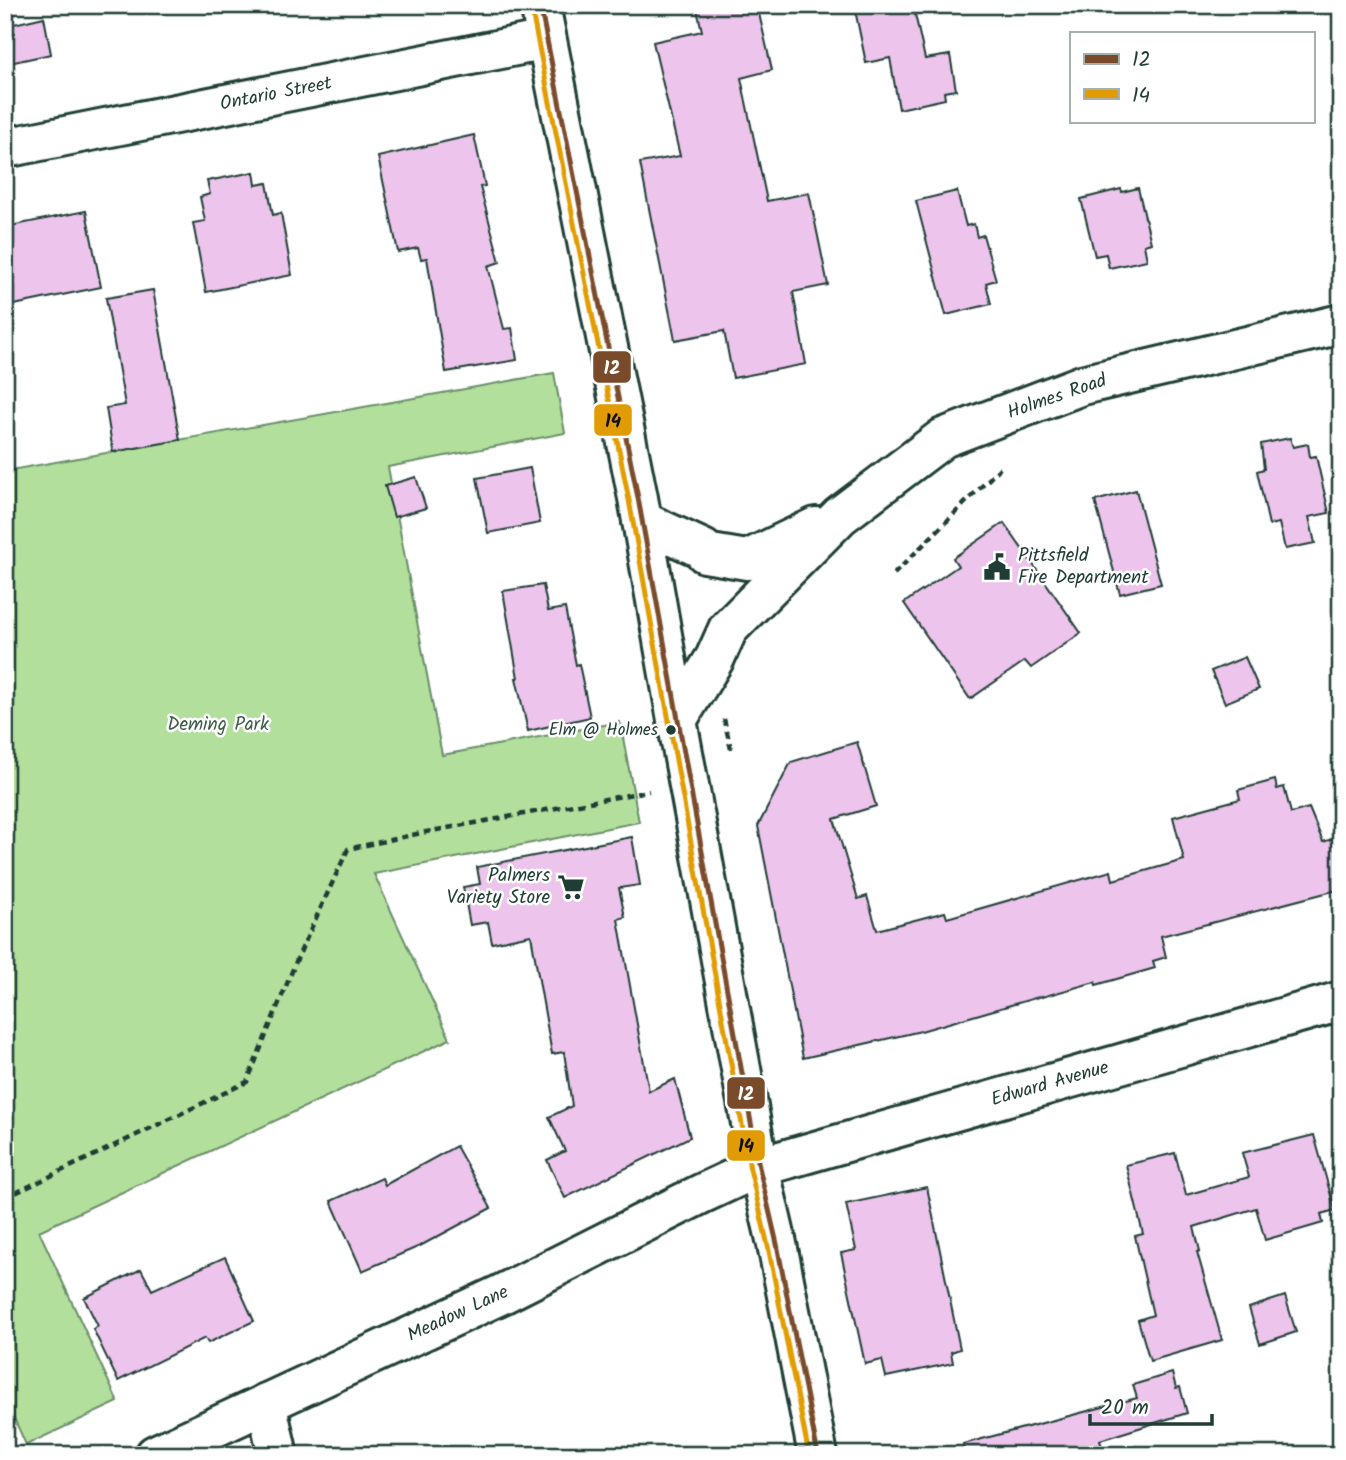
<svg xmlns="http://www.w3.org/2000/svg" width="1346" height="1460" font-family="Kalam,sans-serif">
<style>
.park{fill:#b3df9d;stroke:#698e68;stroke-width:2}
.building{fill:#edc4ec;stroke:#1f3d34;stroke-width:2}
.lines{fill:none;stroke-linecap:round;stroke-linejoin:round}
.minor-casing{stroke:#1f3d34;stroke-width:44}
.path{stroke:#1f3d34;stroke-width:4.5;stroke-dasharray:7 5;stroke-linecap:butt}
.minor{stroke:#fff;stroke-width:38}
.bus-1-casing{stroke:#fff;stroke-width:10}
.bus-2-casing{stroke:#fff;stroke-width:10}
.bus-1{stroke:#7a4b2a;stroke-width:5}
.bus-2{stroke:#e19c05;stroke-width:5}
.bus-dot{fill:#1f3d34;stroke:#fff;stroke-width:2.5}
.labels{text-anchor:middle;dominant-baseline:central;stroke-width:5;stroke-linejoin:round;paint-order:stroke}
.bus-label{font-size:17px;fill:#1f3d34;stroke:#fff;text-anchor:end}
.street-label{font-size:19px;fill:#1f3d34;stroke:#fff}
.poi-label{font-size:19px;fill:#1f3d34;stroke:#fff;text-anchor:start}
.park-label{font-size:19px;fill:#3d5d49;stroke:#fff}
.line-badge{stroke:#fff;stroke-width:2.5}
.badge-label{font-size:19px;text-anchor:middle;font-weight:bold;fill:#fff}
.pale-badge-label{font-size:19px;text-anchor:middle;font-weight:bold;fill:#111}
</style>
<rect width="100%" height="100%" fill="#fff"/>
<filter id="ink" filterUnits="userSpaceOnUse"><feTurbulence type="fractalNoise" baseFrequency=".0143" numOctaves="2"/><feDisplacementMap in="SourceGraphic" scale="14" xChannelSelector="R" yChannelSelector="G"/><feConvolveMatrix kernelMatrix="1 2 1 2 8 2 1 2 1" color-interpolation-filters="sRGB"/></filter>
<g filter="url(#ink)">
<!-- park -->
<path class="park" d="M554,373l11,60 -177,34 54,288 178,-33 19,100 -265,52 76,165 -411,192 79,171 -92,43 -21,-47v-927z"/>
<!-- building -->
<g class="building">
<path d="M696,5h61l15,65 -31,8 26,123 42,-8 19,92 -35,7 13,72 -73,14 -9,-47 -49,9 -35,-177 40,-7 -27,-114 49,-11z"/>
<path d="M854,5h59l12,54 25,-4 6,35 -12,2 1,7 -46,10 -9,-51 -24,5z"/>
<path d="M44,17l7,37 -46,10v-38z"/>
<path d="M474,135l11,51 -5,1 20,75 -12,4 16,63 8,-1 5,32 -71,12 -19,-114 -6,1 -3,-11 -20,4 -20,-95z"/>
<path d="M254,172l2,13 11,-2 6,32 8,-2 11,62 -86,17 -13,-69 12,-2 -5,-24 10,-3 -3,-13z"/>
<path d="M1138,188l13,55 -7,2 3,15 -38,8 -3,-14 -11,2 -14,-57 40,-10 1,3z"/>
<path d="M957,191l9,35 8,-2 3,13 6,-2 13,45 -10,3 5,21 -45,11 -30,-114z"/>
<path d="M86,211l15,76 -92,19 -4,-19v-60z"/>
<path d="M153,290l27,150 -67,12 -7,-44 19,-3 -19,-107z"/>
<path d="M1290,438l3,9 15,-3 2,13 6,-1 13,57 -20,4 6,26 -30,6 -6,-26 -10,2 -12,-54 7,-2 -3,-25z"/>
<path d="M530,468l10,55 -52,10 -11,-55z"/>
<path d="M416,477l10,31 -32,9 -9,-31z"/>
<path d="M1136,490l25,94 -41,10 -25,-93z"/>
<path d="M1004,523l77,110 -50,35 -6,-7 -55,38 -66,-96 54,-37 -5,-8z"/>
<path d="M543,585l5,26 17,-3 11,57 3,-1 11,53 -62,14 -12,-53h2l-15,-87z"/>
<path d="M1245,657l14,32 -34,14 -14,-32z"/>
<path d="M857,742l19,64 -42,13 24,80 9,-3 10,34 68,-18 2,6 164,-47 2,9 71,-20 -11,-43 67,-18 -2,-9 37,-10 2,9 7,-2 7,26 18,-5 14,34 18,-6v53l-180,47 5,21 -13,4 2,7 -59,17 -1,-3 -53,15v-1l-121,35 -118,27 -45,-232 33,-64z"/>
<path d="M632,837l8,48 -21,3 6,29 -7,2 31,172 26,-12 15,58 -125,61 -18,-38 18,-9 -16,-34 23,-11 -8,-54 -12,2 -21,-119 -39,8 -4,-21 -18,3 -7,-38 17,-3 -3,-17z"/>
<path d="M1314,1135l21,75 -14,4 2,9 -58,17 -9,-32 -62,19 6,24 -3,1 25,88 -72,21 -12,-41 15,-5 -18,-79 8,-2 -17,-69 49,-12 11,42 63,-18 -7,-24z"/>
<path d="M456,1146l35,62 -71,38 -58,25 -31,-70 51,-23 3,7z"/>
<path d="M927,1187l33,162 -9,3 2,11 -67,14 -4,-17 -17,4 -24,-111 15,-3 -10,-46z"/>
<path d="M225,1257l29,64 -46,22 -3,-5 -87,43 -25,-52 5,-3 -14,-28 57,-29 11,21z"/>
<path d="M1285,1296l11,36 -36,12 -11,-36z"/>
<path d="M1172,1373l4,15 4,-1 7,26 -87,27 4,15h-139l-2,-11 174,-46 -4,-13z"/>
</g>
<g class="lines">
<defs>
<g id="minor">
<path d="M540,5l98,493 39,222 82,447 18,77 41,211"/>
<path d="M5,148l541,-108"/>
<path d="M642,521l61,28 2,4 42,7 69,-33"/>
<path d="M677,720l38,-62 13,-29 112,-113 103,-78 139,-53 259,-61"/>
<path d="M266,1403l12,52"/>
<path d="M155,1455l345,-160 201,-101 58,-27 582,-166"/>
</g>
</defs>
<!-- minor casing -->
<use href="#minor" class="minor-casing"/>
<!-- path -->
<g class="path">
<path d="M894,574l106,-106"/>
<path d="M724,719l7,30"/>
<path d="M5,1198l242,-116 50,-123 51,-110 78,-17 223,-41"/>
</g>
<!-- minor -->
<use href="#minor" class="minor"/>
<defs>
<path id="bus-1" d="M540,5l98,493 121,669 18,77 41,211"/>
<path id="bus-2" d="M531,7l98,493 121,669 18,77 41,209"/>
</defs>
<!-- bus-1 casing -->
<use href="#bus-1" class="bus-1-casing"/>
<!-- bus-2 casing -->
<use href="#bus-2" class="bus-2-casing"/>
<!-- bus-1 -->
<use href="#bus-1" class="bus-1"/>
<!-- bus-2 -->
<use href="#bus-2" class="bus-2"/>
</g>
</g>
<!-- icons -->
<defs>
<symbol id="civic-bare" viewBox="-9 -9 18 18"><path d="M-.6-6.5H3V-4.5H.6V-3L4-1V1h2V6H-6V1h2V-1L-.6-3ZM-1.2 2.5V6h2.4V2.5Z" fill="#1f3d34" stroke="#fff" stroke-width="2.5" paint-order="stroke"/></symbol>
<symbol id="supermarket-bare" viewBox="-9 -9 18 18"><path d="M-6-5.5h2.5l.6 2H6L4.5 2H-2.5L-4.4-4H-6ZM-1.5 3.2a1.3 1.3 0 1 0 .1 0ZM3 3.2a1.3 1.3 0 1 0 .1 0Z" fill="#1f3d34" stroke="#fff" stroke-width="2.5" paint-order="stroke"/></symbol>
</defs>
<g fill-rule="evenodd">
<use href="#civic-bare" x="978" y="548" width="38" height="38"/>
<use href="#supermarket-bare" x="552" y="868" width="38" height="38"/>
</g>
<!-- markers -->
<circle class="bus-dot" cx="671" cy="730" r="6"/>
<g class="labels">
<!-- bus labels -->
<g class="bus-label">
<text x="658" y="730">Elm @ Holmes</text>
</g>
<!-- street labels -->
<g class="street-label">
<text transform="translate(276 94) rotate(-11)">Ontario Street</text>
<text transform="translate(1057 397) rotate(-19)">Holmes Road</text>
<text transform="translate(1050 1084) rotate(-16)">Edward Avenue</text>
<text transform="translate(458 1314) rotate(-25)">Meadow Lane</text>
</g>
<!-- poi labels -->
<g class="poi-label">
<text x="1018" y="556">Pittsfield<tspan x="1018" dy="22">Fire Department</tspan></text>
<text x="550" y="876" text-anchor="end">Palmers<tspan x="550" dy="22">Variety Store</tspan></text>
</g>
<!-- park labels -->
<g class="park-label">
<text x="218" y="725">Deming Park</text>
</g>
</g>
<g class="line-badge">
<rect x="592" y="350" width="40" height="34" rx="7" fill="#7a4b2a"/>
<rect x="593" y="403" width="40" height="34" rx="7" fill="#e19c05"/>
<rect x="726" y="1076" width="40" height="34" rx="7" fill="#7a4b2a"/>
<rect x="726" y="1129" width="40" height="33" rx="7" fill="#e19c05"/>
</g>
<g class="badge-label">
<text x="612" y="374">12</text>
<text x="746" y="1100">12</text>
</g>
<g class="pale-badge-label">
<text x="613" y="427">14</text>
<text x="746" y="1152">14</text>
</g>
<!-- margin -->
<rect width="1346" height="1460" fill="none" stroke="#fff" stroke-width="28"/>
<rect x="14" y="14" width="1318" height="1432" fill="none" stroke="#1f3d34" stroke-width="2.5" filter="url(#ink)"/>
<!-- legend -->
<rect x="1070" y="32" width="245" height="91" fill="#ffffff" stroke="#a5b1ae" stroke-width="2"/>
<rect x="1084" y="54" width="35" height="10" fill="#7a4b2a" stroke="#a5b1ae" stroke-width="2"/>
<text x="1132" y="66" font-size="21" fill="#1f3d34">12</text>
<rect x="1084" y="89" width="35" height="10" fill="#e19c05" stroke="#a5b1ae" stroke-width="2"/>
<text x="1132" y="102" font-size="21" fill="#1f3d34">14</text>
<!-- scale -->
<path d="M1090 1414v10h122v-10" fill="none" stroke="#1f3d34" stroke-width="3.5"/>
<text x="1101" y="1414" font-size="21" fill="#1f3d34" stroke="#ffffff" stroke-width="5" paint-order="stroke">20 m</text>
</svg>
